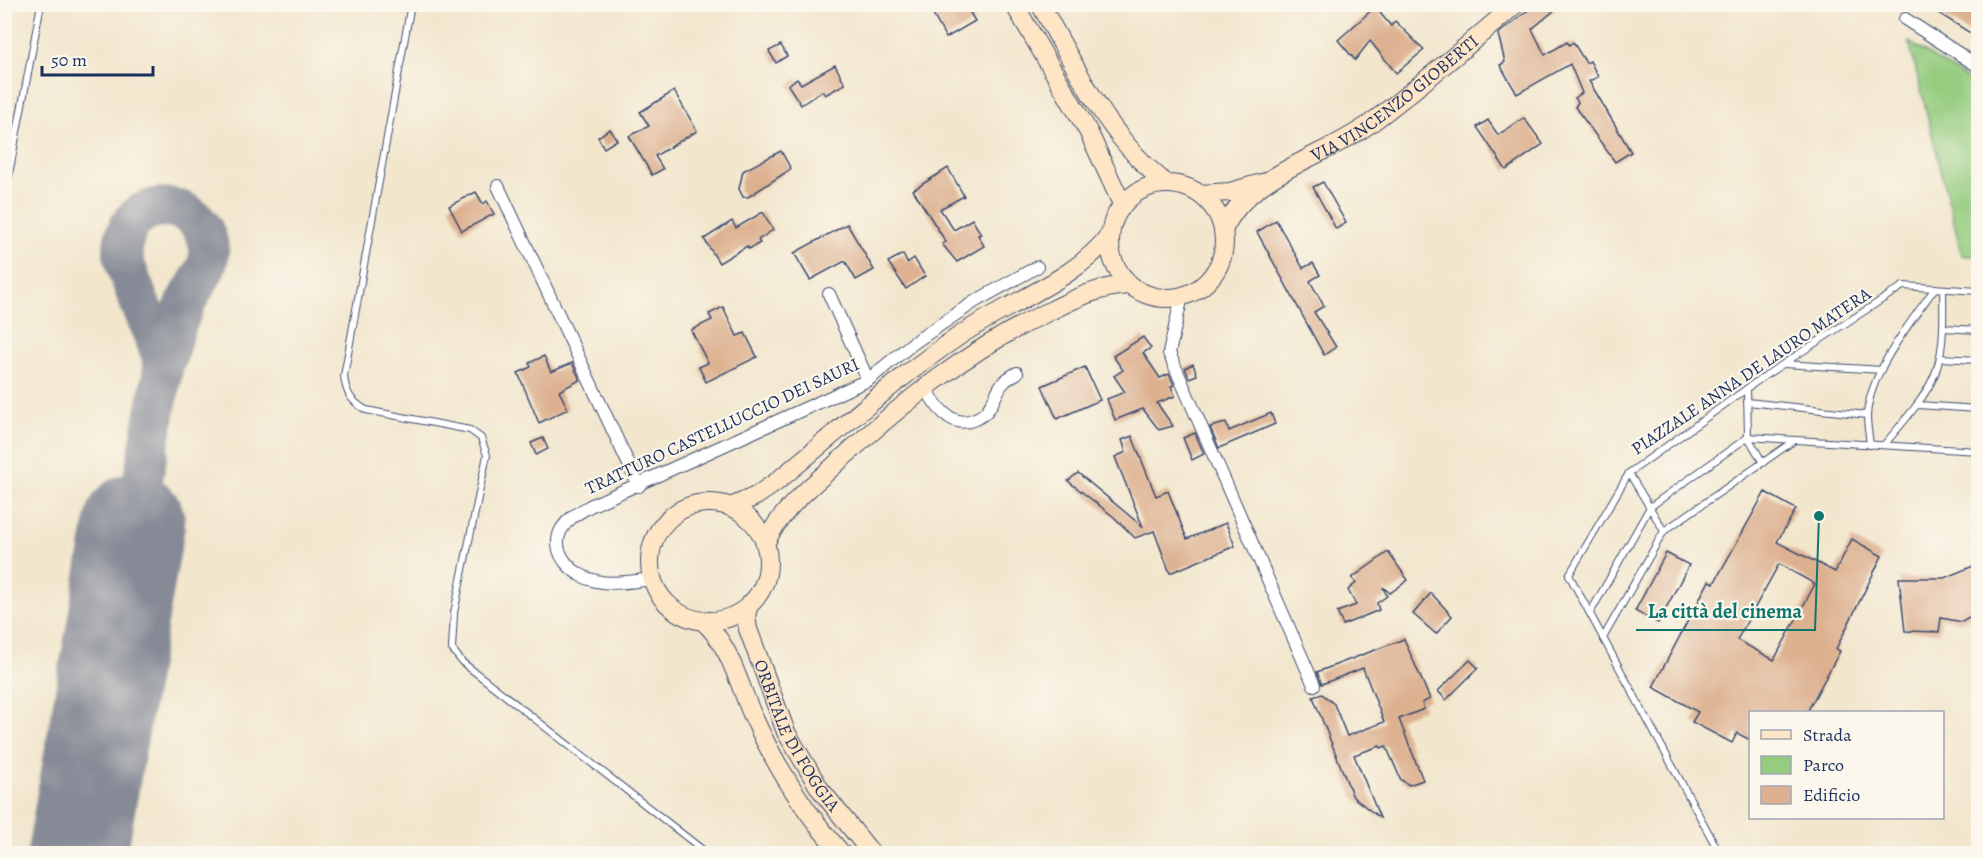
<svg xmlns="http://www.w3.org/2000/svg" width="1983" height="858" font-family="Alegreya,serif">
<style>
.green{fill:#95cc7f;stroke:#587e6e;stroke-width:1.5}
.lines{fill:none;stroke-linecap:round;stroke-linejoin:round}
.taxiway{stroke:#868a96;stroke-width:40}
.runway{stroke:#868a96;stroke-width:100}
.building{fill:#ddb190;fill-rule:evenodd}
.service-casing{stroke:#3b4a6f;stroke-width:8}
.minor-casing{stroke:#3b4a6f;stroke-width:14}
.secondary-casing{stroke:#3b4a6f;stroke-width:20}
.service{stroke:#fff;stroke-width:6}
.minor{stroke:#fff;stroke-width:12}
.secondary{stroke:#fde5c5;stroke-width:18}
.labels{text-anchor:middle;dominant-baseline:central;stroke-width:4.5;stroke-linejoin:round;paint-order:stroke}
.street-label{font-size:18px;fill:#1b2f5e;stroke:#fbf7ec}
.leader{fill:none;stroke:#0f766e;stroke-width:2}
.callout-dot{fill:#0f766e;stroke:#fbf7ec;stroke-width:2}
.callout-label{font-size:20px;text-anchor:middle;font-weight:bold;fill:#0f766e;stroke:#fbf7ec;stroke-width:4.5;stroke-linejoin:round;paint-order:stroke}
</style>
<rect width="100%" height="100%" fill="#fbf7ec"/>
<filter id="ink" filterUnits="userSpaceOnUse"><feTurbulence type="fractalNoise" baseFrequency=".0167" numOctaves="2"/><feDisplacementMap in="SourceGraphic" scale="12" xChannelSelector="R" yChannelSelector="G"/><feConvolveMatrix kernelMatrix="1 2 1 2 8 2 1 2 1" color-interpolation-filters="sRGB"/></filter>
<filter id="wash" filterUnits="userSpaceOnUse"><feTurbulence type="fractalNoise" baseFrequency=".008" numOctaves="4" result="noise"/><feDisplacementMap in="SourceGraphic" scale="24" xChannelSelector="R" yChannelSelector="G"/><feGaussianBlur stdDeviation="1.35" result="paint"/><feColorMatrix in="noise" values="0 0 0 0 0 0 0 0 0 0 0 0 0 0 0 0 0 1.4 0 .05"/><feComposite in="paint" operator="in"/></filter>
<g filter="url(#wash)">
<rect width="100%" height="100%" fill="#f2e6cd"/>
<!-- green -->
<path class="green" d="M1909,42l69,44v171l-16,-2z"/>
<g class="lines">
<!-- taxiway -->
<path class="taxiway" d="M135,523l28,-153 -2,-15c-7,-20 -38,-87 -38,-103 -1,-60 80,-58 86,-4 2,20 -14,36 -22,53 -9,18 -16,36 -20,56"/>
<!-- runway -->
<path class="runway" d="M77,854l58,-331"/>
</g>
<g id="blocks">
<!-- building -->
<g class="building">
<path d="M927,4h38l10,17 -29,17z"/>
<path d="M1536,4h26l-30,25 13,26 22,-13 2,3 4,-3 13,21 4,-2 8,16 -9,4 42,71 -16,10 -40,-55 3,-5 -3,-4 7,-5 -12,-29 -53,30 -17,-29 5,-3 -7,-28z"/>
<path d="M1924,4h54v34z"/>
<path d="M1375,7l16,19 4,-5 29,29 -28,23 -26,-32 -15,19 -17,-20z"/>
<path d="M781,45l6,11 -11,7 -7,-12z"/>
<path d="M835,65l10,19 -20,11 -3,-4 -21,14 -13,-20 9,-6 4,5z"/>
<path d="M674,91l23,40 -42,25 8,13 -11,6 -23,-39 20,-10 -9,-14z"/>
<path d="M1524,118l19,26 -37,26 -29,-43 11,-7 10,15z"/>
<path d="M610,129l7,11 -13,8 -6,-11z"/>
<path d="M781,151l10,18 -43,28h-5l-4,-8 4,-18z"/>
<path d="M948,168l16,28 -24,13 14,21 18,-11 9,15 -3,1 6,11 -27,16 -15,-18 4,-2 -33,-52z"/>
<path d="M1323,182l23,41 -10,6 -23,-42z"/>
<path d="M476,192l7,12 4,-3 7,13 -32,17 -13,-25z"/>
<path d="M763,212l10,18 -15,10 2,3 -11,6 -2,-3 -28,17 -15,-24 28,-18 4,7z"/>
<path d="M1276,220l27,48 10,-5 7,12 -10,6 14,25 -10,6 22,35 -12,8 -67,-123z"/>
<path d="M847,224l27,46 -18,10 -11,-19 -35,19 -16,-27z"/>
<path d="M903,254l4,9 7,-5 11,18 -19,13 -18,-27z"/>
<path d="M723,307l14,29 8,-3 12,24 -51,25 -7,-15 9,-4 -17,-33 21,-10 -3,-6z"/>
<path d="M1143,337l8,11 -8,5 17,25 9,-4 5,11 -3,1 4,10 -18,7 16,23 -14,4 -16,-21 -28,11 -8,-21 18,-7 -11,-16 9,-6 -10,-14z"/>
<path d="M544,356l7,16 21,-9 8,17 -21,11 9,18 -29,14 -21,-50 13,-6 -2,-4z"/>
<path d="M1193,364l4,11 -8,3 -4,-10z"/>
<path d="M1085,367l15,33 -43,19 -15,-33z"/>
<path d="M1271,413l4,11 -56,24 -9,-21 16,-4 3,8z"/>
<path d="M1195,433l9,21 -12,6 -9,-22z"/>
<path d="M1132,436l24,60 12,-5 19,48 39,-16 9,23 -65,27 -16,-42 -19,7 -21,-21 -46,-36 10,-8 65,54 -28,-70 11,-5 -4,-12z"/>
<path d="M543,438l5,11 -12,6 -5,-12z"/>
<path d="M1765,492l31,17 -19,33 58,30 17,-33 30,17 -46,93 4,2 -33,61h-57v28l-13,-7 -5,10 -40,-21 6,-10 -45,-25 56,-106 5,2zM1779,564l36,20 -41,76 -37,-20z"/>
<path d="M1388,552l20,28 -18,13 -7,-6 4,9 -10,7 2,7 -36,15 -6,-13 19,-7 -8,-15 8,-7 -4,-5z"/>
<path d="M1666,553l23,12 -31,58 -23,-12z"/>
<path d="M1978,564v49l-16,9 -21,-4 -2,14 -34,-1 -6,-53h45z"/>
<path d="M1431,593l21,23 -16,18 -23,-20z"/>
<path d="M1404,639l26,60 -8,4 2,6 -25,10 24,61 -14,5 -8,-5 -15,-34 -5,2 -1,-2 -26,9 26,63 -27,-21 -40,-100 9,-3 12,10 13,32 37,-14 -21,-54 -41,16 -5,-12z"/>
<path d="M1470,660l8,8 -32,32 -8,-9z"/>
</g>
</g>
</g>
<g filter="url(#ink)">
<use href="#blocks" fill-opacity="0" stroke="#3b4a6f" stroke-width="1.5"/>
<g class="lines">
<defs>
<g id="service">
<path d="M411,4l-67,372c2,18 7,25 22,34l104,20 11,8 6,17 -33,158 -2,36 10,13 246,192"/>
<path d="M4,201l37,-197"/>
<path d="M1944,328l34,2"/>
<path d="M1941,358l37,2"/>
<path d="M1784,364l98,6"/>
<path d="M1747,389l1,48 15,26"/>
<path d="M1747,402l120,13"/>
<path d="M1918,405l60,4"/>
<path d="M1870,445c-1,-10 -3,-19 -3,-29 2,-43 44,-94 68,-128"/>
<path d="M1884,445c54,-64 61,-71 59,-156"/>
<path d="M1629,473l35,58"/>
<path d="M1590,613l60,-106 98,-70 230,14"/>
<path d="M1603,638l61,-107 131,-91"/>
<path d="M1720,854l-151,-279 60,-102 134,-96 140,-91 75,5"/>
</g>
<g id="minor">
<path d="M1905,19l73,47"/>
<path d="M498,186l141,300"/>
<path d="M829,294l39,86"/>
<path d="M1182,296l-13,57 145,332"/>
<path d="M926,387c8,18 26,43 49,32 5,-2 11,-6 14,-11 12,-18 6,-23 28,-35"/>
<path d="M652,579c-18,2 -39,6 -56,2 -21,-4 -47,-27 -35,-51 7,-12 17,-17 29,-24l278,-126 44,-36 62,-42 63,-35"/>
</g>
<g id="secondary">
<path d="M1014,4l74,127 34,73"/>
<path d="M1040,4c36,63 68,135 127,180"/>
<circle cx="1167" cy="241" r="57"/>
<path d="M1200,194l30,-2 32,-9"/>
<path id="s1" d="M1223,231c25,-58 101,-73 148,-108 50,-37 97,-78 145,-119"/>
<circle cx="709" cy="562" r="59"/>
<path d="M731,507l25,-11 19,-13c62,-51 121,-105 187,-149 44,-30 117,-56 147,-99"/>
<path d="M765,544c16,-35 45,-56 72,-81 65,-60 135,-116 215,-153 26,-13 49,-24 78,-25"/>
<path id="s2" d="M749,605l-3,11 2,13 38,103 34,57 52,65"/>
<path d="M703,621c27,24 35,61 49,93 23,51 52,98 90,140"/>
</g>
</defs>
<!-- service casing -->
<use href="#service" class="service-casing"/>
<!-- minor casing -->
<use href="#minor" class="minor-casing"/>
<!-- secondary casing -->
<use href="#secondary" class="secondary-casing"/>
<!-- service -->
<use href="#service" class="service"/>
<!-- minor -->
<use href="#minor" class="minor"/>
<!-- secondary -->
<use href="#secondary" class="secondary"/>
</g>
</g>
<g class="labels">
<!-- street labels -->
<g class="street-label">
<text stroke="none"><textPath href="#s1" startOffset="220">VIA VINCENZO GIOBERTI</textPath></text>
<text transform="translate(1751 371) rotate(-34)">PIAZZALE ANNA DE LAURO MATERA</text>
<text transform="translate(722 426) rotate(-25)">TRATTURO CASTELLUCCIO DEI SAURI</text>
<text stroke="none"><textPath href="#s2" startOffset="142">ORBITALE DI FOGGIA</textPath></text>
</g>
</g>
<!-- callouts -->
<path class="leader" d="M1819 516L1815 630H1636"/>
<circle class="callout-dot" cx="1819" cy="516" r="6"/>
<g class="callout-label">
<text x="1725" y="618">La città del cinema</text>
</g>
<!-- margin -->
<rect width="1983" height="858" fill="none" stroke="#fbf7ec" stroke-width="24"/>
<!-- legend -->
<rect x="1749" y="711" width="195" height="108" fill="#fbf7ec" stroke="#a1a7b3" stroke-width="1.5"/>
<rect x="1761" y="730" width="30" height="9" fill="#fde5c5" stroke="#a1a7b3" stroke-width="1.5"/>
<text x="1803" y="741" font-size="18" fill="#1b2f5e">Strada</text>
<rect x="1761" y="756" width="30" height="18" fill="#95cc7f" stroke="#a1a7b3" stroke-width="1.5"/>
<text x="1803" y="771" font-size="18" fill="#1b2f5e">Parco</text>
<rect x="1761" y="786" width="30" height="18" fill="#ddb190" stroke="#a1a7b3" stroke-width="1.5"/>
<text x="1803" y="801" font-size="18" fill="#1b2f5e">Edificio</text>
<!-- scale -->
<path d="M42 66v9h111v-9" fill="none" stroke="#1b2f5e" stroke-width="3"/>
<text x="51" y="66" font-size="18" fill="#1b2f5e" stroke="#fbf7ec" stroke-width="4.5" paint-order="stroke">50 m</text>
</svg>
